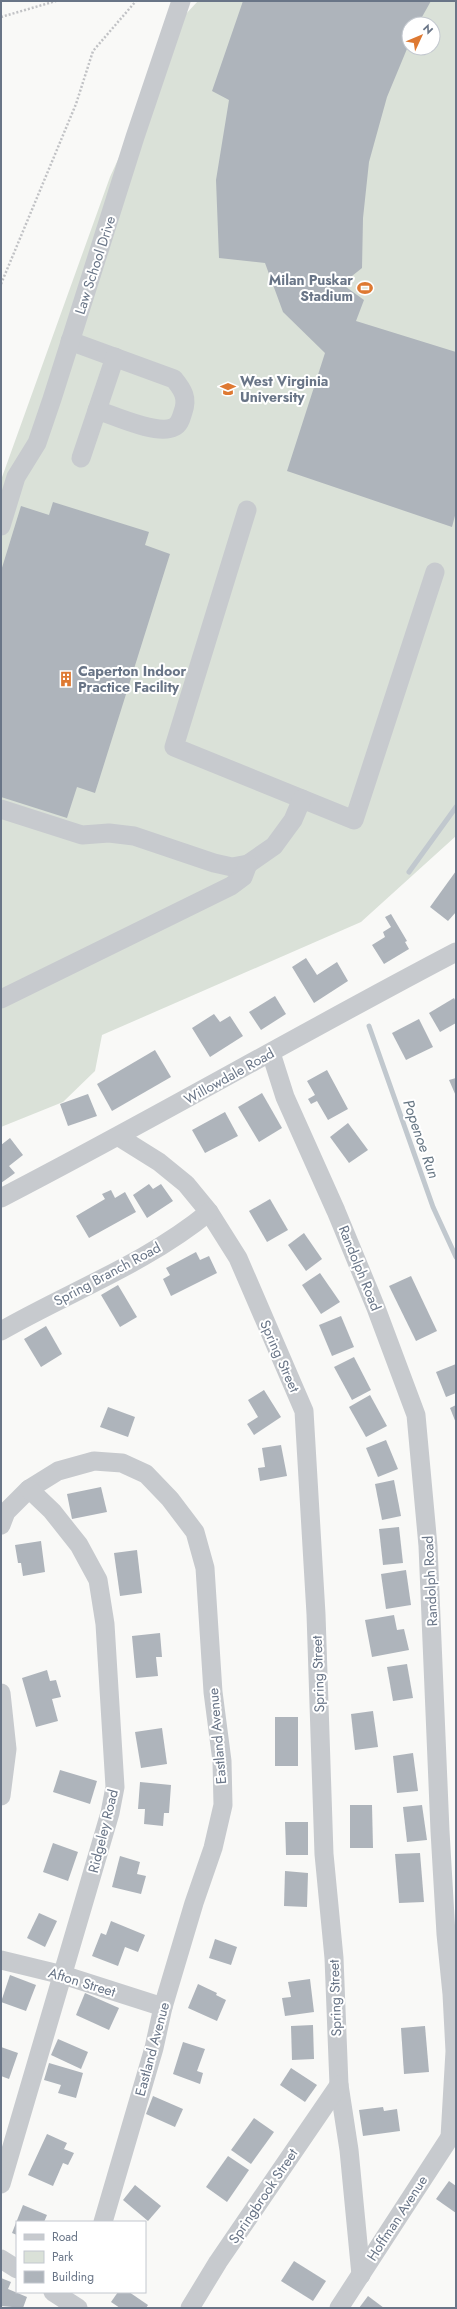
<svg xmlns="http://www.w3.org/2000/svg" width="457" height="2309" font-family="Jost,sans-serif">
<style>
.green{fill:#dae1d8;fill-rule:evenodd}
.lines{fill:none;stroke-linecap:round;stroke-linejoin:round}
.stream{stroke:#c1c8ce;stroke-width:5}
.building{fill:#aeb4bb}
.path{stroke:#c1c2c5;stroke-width:2.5;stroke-dasharray:2 2;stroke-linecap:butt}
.minor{stroke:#c7cace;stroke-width:19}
.labels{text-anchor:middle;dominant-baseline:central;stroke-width:4;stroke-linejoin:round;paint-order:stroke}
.street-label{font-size:14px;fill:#697587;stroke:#fff}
.poi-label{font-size:14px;font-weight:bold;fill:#697587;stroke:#fff;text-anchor:start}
.water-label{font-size:15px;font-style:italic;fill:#657582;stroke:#fff}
</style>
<rect width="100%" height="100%" fill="#f9f9f7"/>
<!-- green -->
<path class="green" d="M198,1h258v835l-95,86 -259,113 -7,36 -32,31 -62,25v-647l109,-303 74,-161zM409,24h24v24h-24z"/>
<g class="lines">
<!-- stream -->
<g class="stream">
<path d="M409,872l47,-65"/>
<path d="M369,1026l64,181 23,50"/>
</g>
</g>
<!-- building -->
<g class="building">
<path d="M243,1h188l-13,23h-9v20l-22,53 -18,65 -6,56 -1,50 -20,16 22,16 -8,21 100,31v160l-4,15 -165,-56 38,-118 -42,-41 -18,-49 -46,-5 -3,-78 13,-80 -17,-9z"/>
<path d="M53,502l96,30 -4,13 25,9 -75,239 -18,-6 -10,31 -66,-21v-226l20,-65 28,9z"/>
<path d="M456,871v41l-8,9 -18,-14z"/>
<path d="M391,914l16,27 -2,1 4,7 -25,15 -12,-19 13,-8 -2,-5 8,-5 -6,-10z"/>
<path d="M306,958l11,17 20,-13 11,19 -34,22 -22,-36z"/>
<path d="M275,996l11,18 -25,16 -12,-18z"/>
<path d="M454,998l2,4v21l-16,9 -11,-19z"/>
<path d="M214,1014l6,8 10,-6 13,20 -33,21 -18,-29z"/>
<path d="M419,1019l14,28 -27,13 -14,-27z"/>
<path d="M155,1050l16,27 -59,34 -15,-27z"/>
<path d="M327,1070l21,39 -20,11 -11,-19 -6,3 -3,-5 7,-4 -8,-14z"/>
<path d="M456,1078v18l-7,-16z"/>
<path d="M262,1093l20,35 -23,14 -21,-35z"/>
<path d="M88,1094l9,22 -29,10 -8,-22z"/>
<path d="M225,1112l13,24 -33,17 -13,-23z"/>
<path d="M348,1123l20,27 -19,13 -19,-26z"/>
<path d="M10,1138l13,17 -14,11 6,7 -14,10v-38z"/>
<path d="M149,1184l4,5 8,-5 12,17 -26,17 -14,-23z"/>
<path d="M111,1190l4,8 10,-6 11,20 -47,26 -13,-22 29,-17 -3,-5z"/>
<path d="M270,1199l18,31 -21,12 -18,-31z"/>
<path d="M304,1233l18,26 -16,12 -18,-26z"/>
<path d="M196,1252l4,8 9,-4 8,17 -46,23 -8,-17 7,-4 -4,-7z"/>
<path d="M320,1273l20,29 -19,12 -19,-29z"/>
<path d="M411,1276l26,55 -21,10 -27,-55z"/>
<path d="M118,1285l19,32 -17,10 -19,-32z"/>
<path d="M341,1316l13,31 -22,9 -13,-31z"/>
<path d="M46,1326l16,28 -21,13 -17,-28z"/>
<path d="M354,1357l17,33 -19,10 -18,-33z"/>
<path d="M456,1364v29l-10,4 -10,-25z"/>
<path d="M264,1390l17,27 -27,18 -7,-11 11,-7 -10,-17z"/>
<path d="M370,1395l17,31 -21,11 -17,-30z"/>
<path d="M456,1405v18l-6,-15z"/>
<path d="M108,1407l27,10 -7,20 -28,-10z"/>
<path d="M386,1440l12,29 -20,8 -12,-29z"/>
<path d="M281,1445l6,31 -27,5 -2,-13 7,-1 -3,-19z"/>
<path d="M394,1480l7,36 -19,4 -7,-36z"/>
<path d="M101,1487l6,25 -35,7 -5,-25z"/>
<path d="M399,1527l4,36 -20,2 -4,-36z"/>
<path d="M41,1541l4,31 -22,4 -2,-13h-3l-3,-18z"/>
<path d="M137,1550l5,43 -22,3 -6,-43z"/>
<path d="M406,1570l5,35 -25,4 -5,-35z"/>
<path d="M394,1615l3,15 7,-1 5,21 -37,7 -7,-37z"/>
<path d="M160,1633l2,24h-6l2,19 -22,2 -4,-42z"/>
<path d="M407,1664l6,34 -20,3 -6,-34z"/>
<path d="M47,1670l3,11 6,-1 5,17 -9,2 6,22 -22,6 -14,-49z"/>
<path d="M373,1711l5,36 -23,3 -4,-36z"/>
<rect x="275" y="1717" width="23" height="49"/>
<path d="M162,1728l5,36 -26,4 -6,-36z"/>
<path d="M413,1753l5,38 -21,2 -4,-37z"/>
<path d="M60,1770l37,11 -7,23 -37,-12z"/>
<path d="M140,1782l31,3 -2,28h-5l-1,13 -19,-2 1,-15h-7z"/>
<path d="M350,1805h22l1,43h-23z"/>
<path d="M422,1805l5,35 -20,2 -4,-35z"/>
<path d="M285,1822h23v33h-22z"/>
<path d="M53,1843l25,9 -10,29 -25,-9z"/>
<path d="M420,1853l4,49 -25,1 -4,-49z"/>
<path d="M120,1856l20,6 -3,12 9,2 -5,18 -29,-7z"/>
<path d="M285,1871l23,2 -1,34 -23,-1z"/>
<path d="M39,1913l18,8 -12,26 -18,-9z"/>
<path d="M111,1921l34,14 -7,17 -13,-5 -7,19 -26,-10 9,-23 5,2z"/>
<path d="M215,1939l22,8 -6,18 -22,-7z"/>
<path d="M10,1975l26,10 -10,26 -25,-9z"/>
<path d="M310,1979l4,33 -29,4 -3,-18 9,-1 -3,-15z"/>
<path d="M198,1984l19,9 -1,2 10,5 -9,21 -29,-13z"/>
<path d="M85,1993l34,15 -10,22 -33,-15z"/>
<path d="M313,2025l1,34 -22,1 -1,-34z"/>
<path d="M425,2026l4,46 -25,2 -3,-46z"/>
<path d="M58,2039l30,13 -7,17 -30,-14z"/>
<path d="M183,2042l22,7 -8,22 6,2 -3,11 -27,-10z"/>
<path d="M1,2047l17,6 -9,26 -8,-3z"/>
<path d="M49,2063l34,10 -7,25 -18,-5 3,-8 -17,-5z"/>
<path d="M291,2068l26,17 -12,17 -25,-17z"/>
<path d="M153,2096l30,13 -8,18 -29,-13z"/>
<path d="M383,2107l1,4 13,-2 3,22 -37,5 -4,-26z"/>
<path d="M254,2118l20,14 -23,32 -20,-14z"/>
<path d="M47,2134l20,9 -3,6 10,4 -6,12 -5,-2 -10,23 -25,-11z"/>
<path d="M228,2156l21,14 -22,32 -21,-15z"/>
<path d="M449,2181l7,5v27l-20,-14z"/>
<path d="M135,2185l26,21 -13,15 -25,-21z"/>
<path d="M23,2205l24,10 -3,7h-27v13l-5,-2z"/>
<path d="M294,2261l32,20 -13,20 -32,-20z"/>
<path d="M1,2278l10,4 -3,7 19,8 -4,11 -22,-2z"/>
<path d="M118,2292h11l19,13 -2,3h-26l-9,-6z"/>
<path d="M368,2296l16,12h-25z"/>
</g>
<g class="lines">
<!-- path -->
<g class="path">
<path d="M1,17l55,-16"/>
<path d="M1,284l75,-180 17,-53 43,-50"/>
</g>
<!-- minor -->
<g class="minor">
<path d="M70,341l104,38c9,11 14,19 9,33 -2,6 -3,12 -9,15 -16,9 -59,-11 -77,-17"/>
<path d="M81,458l34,-101"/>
<path d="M247,510l-73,237 180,73 81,-248"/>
<path d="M1,526l15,-49 21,-34 15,-44 83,-262 46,-136"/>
<path d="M1,809l81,26 27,-2 25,3 80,27 18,4 16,-3 26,-18 19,-26 9,-21"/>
<path d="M1,999l230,-113 12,-9 5,-13"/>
<path d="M271,1053l14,44 51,114 40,97 40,107 12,131 12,285 6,103 6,60 3,57 -5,86"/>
<path d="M119,1137l40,25 27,22 23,28 29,46 66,153 12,203 8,240 10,104 5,127 10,65 12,125"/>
<path d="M1,1198c153,-79 302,-166 455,-246"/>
<path d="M1,1331c70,-40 146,-68 208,-119"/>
<path d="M1,1525l5,-13 23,-23 29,-18 36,-10 28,2 24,11 24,25 25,33 10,36 8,124 9,69 1,44 -10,43 -19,55 -31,104 -9,41 -51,174"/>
<path d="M1,1693l6,56 -6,47"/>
<path d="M1,1960l62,15 100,32"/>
<path d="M1,2184l109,-371 5,-26 -10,-163 -7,-44 -19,-35 -27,-34 -23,-22"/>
<path d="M1,2259l16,10"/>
<path d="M53,2292l25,16"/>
<path d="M190,2308l28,-46 121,-177"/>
<path d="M339,2308l117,-180"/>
</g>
</g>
<!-- icons -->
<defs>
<symbol id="stadium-bare" viewBox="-9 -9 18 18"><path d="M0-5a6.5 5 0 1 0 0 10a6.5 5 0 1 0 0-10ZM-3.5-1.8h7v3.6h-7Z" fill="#de7932" stroke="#fff" stroke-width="2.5" paint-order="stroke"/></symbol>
<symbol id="university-bare" viewBox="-9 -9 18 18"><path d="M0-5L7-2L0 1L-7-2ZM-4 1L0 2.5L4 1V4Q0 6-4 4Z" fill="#de7932" stroke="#fff" stroke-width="2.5" paint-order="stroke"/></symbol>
<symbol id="building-bare" viewBox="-9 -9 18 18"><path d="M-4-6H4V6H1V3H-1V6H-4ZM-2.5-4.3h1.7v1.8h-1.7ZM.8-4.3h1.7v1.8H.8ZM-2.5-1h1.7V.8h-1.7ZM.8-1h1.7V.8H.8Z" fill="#de7932" stroke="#fff" stroke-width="2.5" paint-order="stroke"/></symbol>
</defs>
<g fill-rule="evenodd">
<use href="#stadium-bare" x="354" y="277" width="22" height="22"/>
<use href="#university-bare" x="217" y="378" width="22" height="22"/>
<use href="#building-bare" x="55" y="668" width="22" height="22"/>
</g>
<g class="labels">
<!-- street labels -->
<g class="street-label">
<text transform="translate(95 265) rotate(-72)">Law School Drive</text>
<text transform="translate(229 1076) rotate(-29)">Willowdale Road</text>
<text transform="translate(360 1268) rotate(68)">Randolph Road</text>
<text transform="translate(107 1274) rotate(-28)">Spring Branch Road</text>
<text transform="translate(280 1356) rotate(66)">Spring Street</text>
<text transform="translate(430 1581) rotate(-93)">Randolph Road</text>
<text transform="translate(318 1674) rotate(-92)">Spring Street</text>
<text transform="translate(217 1736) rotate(-95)">Eastland Avenue</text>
<text transform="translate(103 1831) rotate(-76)">Ridgeley Road</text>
<text transform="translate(82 1982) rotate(17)">Afton Street</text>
<text transform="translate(335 1998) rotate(-92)">Spring Street</text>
<text transform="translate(152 2049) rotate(-75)">Eastland Avenue</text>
<text transform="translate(263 2196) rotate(-56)">Springbrook Street</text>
<text transform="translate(397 2218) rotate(-57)">Hoffman Avenue</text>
</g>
<!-- poi labels -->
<g class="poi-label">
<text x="353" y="280" text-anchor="end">Milan Puskar<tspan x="353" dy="16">Stadium</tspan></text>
<text x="240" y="381">West Virginia<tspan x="240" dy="16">University</tspan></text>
<text x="78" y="671">Caperton Indoor<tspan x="78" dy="16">Practice Facility</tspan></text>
</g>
<!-- water labels -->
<g class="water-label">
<text transform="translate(421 1139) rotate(71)">Popenoe Run</text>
</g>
</g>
<!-- border -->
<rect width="457" height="2309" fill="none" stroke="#697587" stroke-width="4"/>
<!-- legend -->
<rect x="16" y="2221" width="130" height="72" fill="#ffffff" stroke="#c3c8cf"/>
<rect x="24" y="2234" width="20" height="6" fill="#c7cace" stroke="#c3c8cf"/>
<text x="52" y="2241" font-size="12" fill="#697587">Road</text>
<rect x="24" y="2251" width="20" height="12" fill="#dae1d8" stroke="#c3c8cf"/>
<text x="52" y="2261" font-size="12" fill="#697587">Park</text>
<rect x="24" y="2271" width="20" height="12" fill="#aeb4bb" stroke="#c3c8cf"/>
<text x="52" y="2281" font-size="12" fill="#697587">Building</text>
<!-- north arrow -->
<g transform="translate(421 36) rotate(46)"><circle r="19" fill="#ffffff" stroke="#c3c8cf"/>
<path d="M0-3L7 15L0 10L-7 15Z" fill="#de7932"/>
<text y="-6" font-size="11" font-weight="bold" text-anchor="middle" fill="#697587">N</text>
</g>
</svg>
